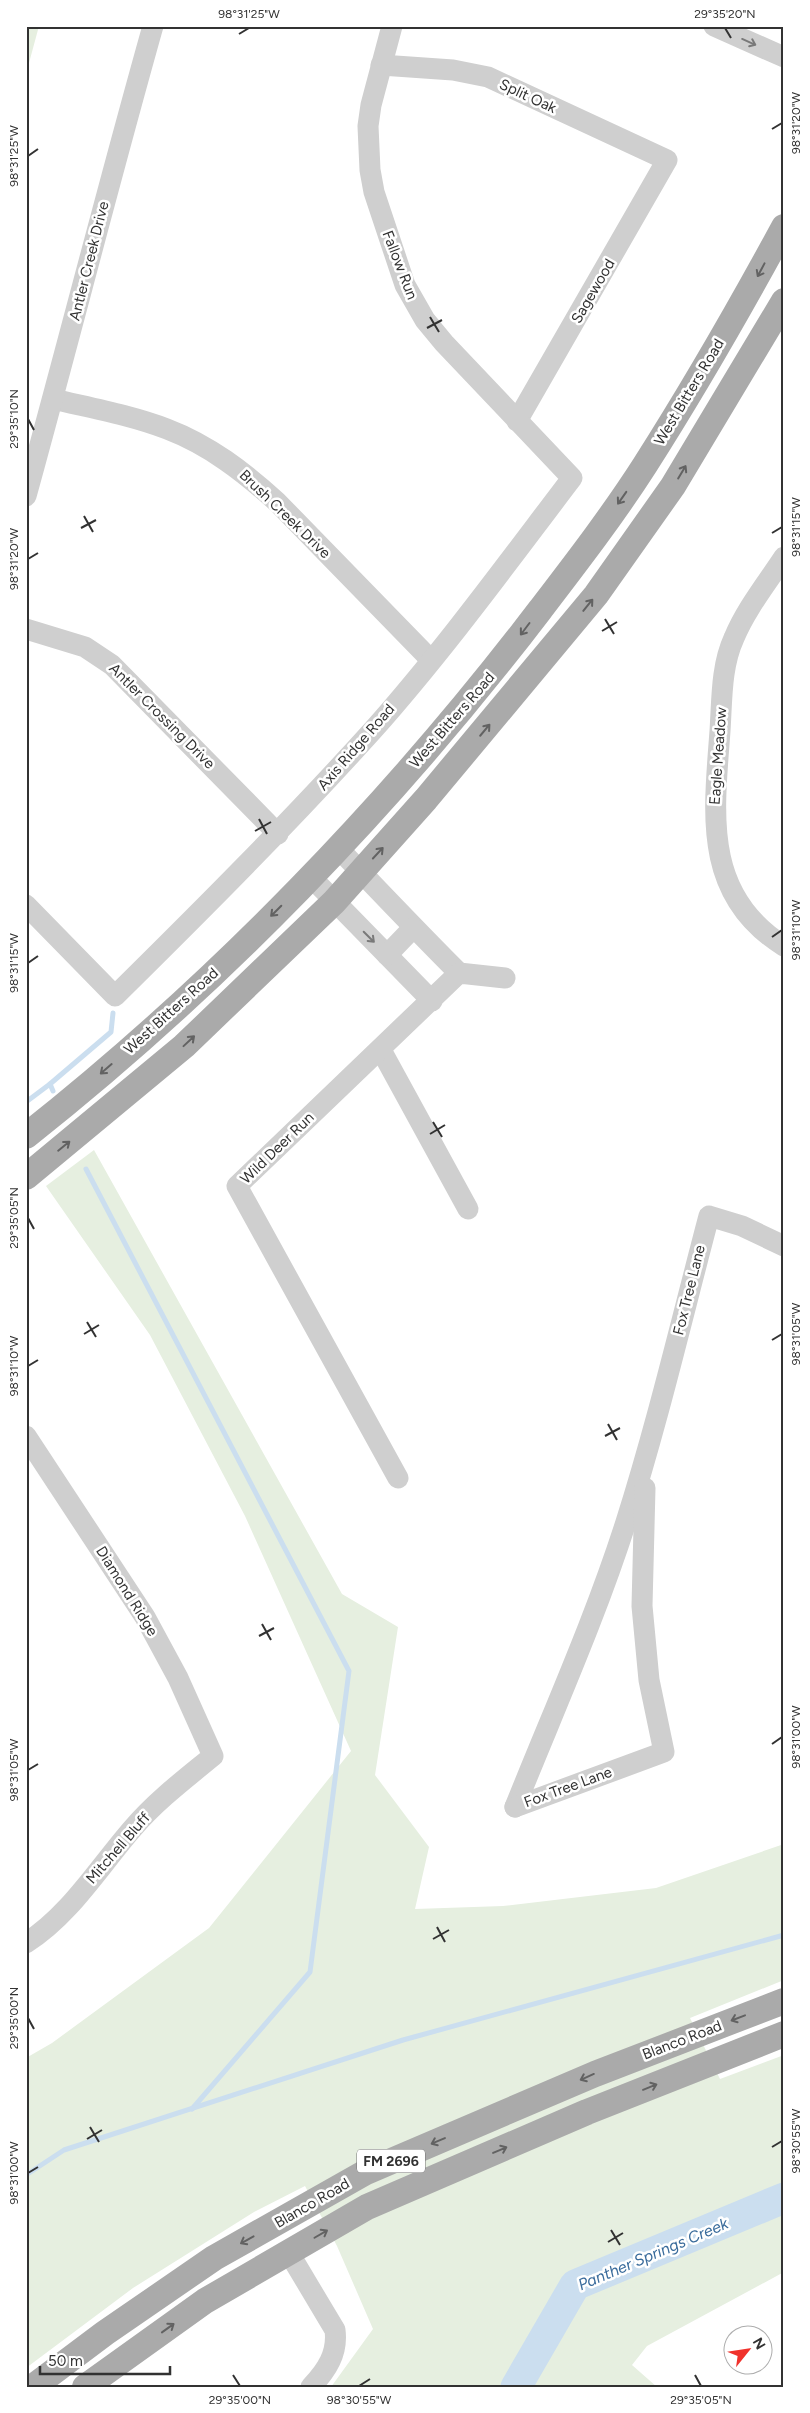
<svg xmlns="http://www.w3.org/2000/svg" width="810" height="2413" font-family="Figtree,sans-serif">
<style>
.green{fill:#e6efe0}
.lines{fill:none;stroke-linecap:round;stroke-linejoin:round}
.stream{stroke:#cbdeef;stroke-width:5}
.river{stroke:#cbdeef;stroke-width:31}
.minor{stroke:#cfcfcf;stroke-width:21}
.major{stroke:#aaa;stroke-width:26}
.oneway{stroke:#797979}
.oneway2{stroke:#626262}
.ticks{fill:none;stroke:#323232;stroke-width:2}
.labels{text-anchor:middle;dominant-baseline:central;stroke-width:5;stroke-linejoin:round;paint-order:stroke}
.shield{fill:#fff;stroke:#707070;stroke-width:1}
.shield-label{font-size:14px;font-weight:bold;fill:#323232}
.street-label{font-size:15px;fill:#323232;stroke:#fff}
.water-label{font-size:16px;font-style:italic;fill:#396b9b;stroke:#fff}
.neatline{fill:none;stroke:#323232;stroke-width:2}
.ticks-label{font-size:12px;text-anchor:middle;fill:#323232}
</style>
<rect width="100%" height="100%" fill="#fff"/>
<!-- green -->
<g class="green">
<path d="M26,26h13l-13,48z"/>
<path d="M94,1150l248,444 56,33 -23,148 54,72 -14,62 88,-3 153,-18 128,-44v136l-94,38 30,61 64,-24v217l-137,74 -15,19 25,22h-326l42,-58 -36,-83 -32,-60 -51,26 -121,76 -107,80v-310l26,-15 157,-115 142,-177 -106,-235 -95,-181 -104,-149z"/>
</g>
<g class="lines">
<!-- stream -->
<g class="stream">
<path d="M50,1084l61,-52 2,-19"/>
<path d="M26,1102l24,-18 3,7"/>
<path d="M86,1169l263,502 -39,301 -118,137"/>
<path d="M26,2175l38,-25 339,-110 381,-105"/>
</g>
<!-- river -->
<path class="river" d="M516,2387l59,-102 209,-87"/>
<!-- minor -->
<g class="minor">
<path d="M714,26l70,31"/>
<path d="M381,65l72,5 35,7 179,83 -150,261"/>
<path d="M53,399c38,9 77,16 114,30 42,16 77,43 110,73l153,157"/>
<path d="M26,496c43,-156 83,-314 127,-470"/>
<path d="M784,557c-17,26 -38,52 -50,81 -13,28 -12,62 -14,93 -6,82 -18,164 64,215"/>
<path d="M26,629l59,18 27,18 166,169"/>
<path d="M338,848c40,42 80,84 121,125"/>
<path d="M310,876l122,125"/>
<path d="M26,905l89,91c88,-87 175,-174 258,-266 71,-80 135,-168 199,-252l-128,-135 -19,-23 -20,-35 -31,-93 -4,-22 -2,-44 3,-21 21,-79"/>
<path d="M387,955l26,-27"/>
<path d="M381,1050l87,159"/>
<path d="M26,1436l119,181 33,61 35,78c-28,23 -57,45 -80,72 -34,39 -63,87 -107,115"/>
<path d="M398,1478l-161,-292 222,-213 46,5"/>
<path d="M515,1807c38,-95 80,-188 111,-285 32,-101 56,-204 83,-306l33,10 42,20"/>
<path d="M515,1807l149,-55 -15,-72 -7,-74 3,-118"/>
<path d="M289,2253l46,77c3,23 -8,40 -24,57"/>
</g>
<!-- major -->
<g class="major">
<path d="M26,1136c191,-151 366,-332 514,-526 36,-47 73,-95 105,-145 49,-77 95,-157 139,-238"/>
<path d="M26,1177l158,-131 150,-144 92,-103 170,-204 77,-109 111,-185"/>
<path d="M33,2387l72,-54 109,-75 152,-86 229,-98 189,-73"/>
<path d="M85,2387l120,-86 162,-94 220,-95 197,-78"/>
</g>
</g>
<!-- one-way arrows -->
<defs><path id="oneway-shaft" d="M-6 0H5M1.5-3L5.5 0L1.5 3" fill="none" stroke-width="1.6" stroke-linecap="round" stroke-linejoin="round" transform="scale(1.25)"/></defs>
<g class="oneway">
<use href="#oneway-shaft" transform="translate(749 42) rotate(24)"/>
<use href="#oneway-shaft" transform="translate(369 937) rotate(45)"/>
</g>
<g class="oneway2">
<use href="#oneway-shaft" transform="translate(761 270) rotate(118)"/>
<use href="#oneway-shaft" transform="translate(682 472) rotate(-59)"/>
<use href="#oneway-shaft" transform="translate(622 498) rotate(125)"/>
<use href="#oneway-shaft" transform="translate(588 605) rotate(-51)"/>
<use href="#oneway-shaft" transform="translate(525 629) rotate(127)"/>
<use href="#oneway-shaft" transform="translate(485 730) rotate(-50)"/>
<use href="#oneway-shaft" transform="translate(378 853) rotate(-47)"/>
<use href="#oneway-shaft" transform="translate(276 911) rotate(135)"/>
<use href="#oneway-shaft" transform="translate(189 1041) rotate(-43)"/>
<use href="#oneway-shaft" transform="translate(106 1069) rotate(139)"/>
<use href="#oneway-shaft" transform="translate(64 1146) rotate(-39)"/>
<use href="#oneway-shaft" transform="translate(738 2018) rotate(159)"/>
<use href="#oneway-shaft" transform="translate(587 2077) rotate(156)"/>
<use href="#oneway-shaft" transform="translate(650 2087) rotate(-22)"/>
<use href="#oneway-shaft" transform="translate(438 2141) rotate(157)"/>
<use href="#oneway-shaft" transform="translate(500 2150) rotate(-23)"/>
<use href="#oneway-shaft" transform="translate(321 2234) rotate(-30)"/>
<use href="#oneway-shaft" transform="translate(247 2240) rotate(151)"/>
<use href="#oneway-shaft" transform="translate(168 2328) rotate(-36)"/>
</g>
<!-- ticks -->
<path class="ticks" d="M725,28l6,10M239,34l10,-6M772,129l10,-6M28,156l10,-7M430,317l9,15M427,328l15,-8M28,419l6,11M84,516l9,16M81,528l15,-8M772,533l10,-6M28,559l10,-6M605,619l9,15M602,631l15,-9M259,819l8,15M255,831l16,-9M772,937l10,-7M28,963l10,-7M433,1122l9,15M430,1134l15,-9M28,1218l6,11M87,1322l9,15M84,1334l15,-9M772,1340l10,-6M28,1366l10,-6M608,1424l9,16M605,1436l15,-8M262,1624l9,16M259,1636l15,-8M772,1744l10,-7M28,1770l10,-6M437,1927l8,15M433,1939l16,-9M28,2018l6,11M90,2127l9,15M87,2139l15,-9M772,2147l10,-6M28,2173l10,-6M611,2230l9,15M608,2242l15,-9M233,2375l7,11M695,2375l6,11M359,2386l11,-7"/>
<g class="labels">
<!-- shield labels -->
<rect class="shield" x="357" y="2149.5" width="68" height="23" rx="4"/>
<g class="shield-label">
<text x="391" y="2161">FM 2696</text>
</g>
<!-- street labels -->
<g class="street-label">
<text transform="translate(528 96) rotate(25)">Split Oak</text>
<text transform="translate(89 261) rotate(-76)">Antler Creek Drive</text>
<text transform="translate(400 265) rotate(69)">Fallow Run</text>
<text transform="translate(593 291) rotate(-60)">Sagewood</text>
<text transform="translate(689 392) rotate(-59)">West Bitters Road</text>
<text transform="translate(285 514) rotate(44)">Brush Creek Drive</text>
<text transform="translate(162 716) rotate(45)">Antler Crossing Drive</text>
<text transform="translate(452 720) rotate(-49)">West Bitters Road</text>
<text transform="translate(356 747) rotate(-49)">Axis Ridge Road</text>
<text transform="translate(718 756) rotate(-86)">Eagle Meadow</text>
<text transform="translate(171 1011) rotate(-42)">West Bitters Road</text>
<text transform="translate(277 1148) rotate(-44)">Wild Deer Run</text>
<text transform="translate(689 1290) rotate(-76)">Fox Tree Lane</text>
<text transform="translate(127 1591) rotate(58)">Diamond Ridge</text>
<text transform="translate(568 1787) rotate(-20)">Fox Tree Lane</text>
<text transform="translate(118 1848) rotate(-49)">Mitchell Bluff</text>
<text transform="translate(682 2040) rotate(-21)">Blanco Road</text>
<text transform="translate(312 2203) rotate(-30)">Blanco Road</text>
</g>
<!-- water labels -->
<g class="water-label">
<text transform="translate(653 2254) rotate(-23)">Panther Springs Creek</text>
</g>
</g>
<!-- border -->
<rect width="810" height="2413" fill="none" stroke="#ffffff" stroke-width="55"/>
<!-- north arrow -->
<g transform="translate(748 2350) rotate(60)"><circle r="24" fill="#ffffff" stroke="#adadad"/>
<path d="M0-4L9 19L0 12L-9 19Z" fill="#f0322c"/>
<text y="-8" font-size="14" font-weight="bold" text-anchor="middle" fill="#323232">N</text>
</g>
<!-- scale -->
<path d="M40 2366v8h130v-8" fill="none" stroke="#323232" stroke-width="2.5"/>
<text x="48" y="2366" font-size="15" fill="#323232" stroke="#ffffff" stroke-width="4" paint-order="stroke">50 m</text>
<rect x="28" y="28" width="754" height="2358" class="neatline"/>
<g class="ticks-label">
<text x="249" y="18">98°31'25"W</text>
<text x="725" y="18">29°35'20"N</text>
<text transform="translate(796 123) rotate(-90)" y="4">98°31'20"W</text>
<text transform="translate(14 156) rotate(-90)" y="4">98°31'25"W</text>
<text transform="translate(14 419) rotate(-90)" y="4">29°35'10"N</text>
<text transform="translate(796 527) rotate(-90)" y="4">98°31'15"W</text>
<text transform="translate(14 559) rotate(-90)" y="4">98°31'20"W</text>
<text transform="translate(796 930) rotate(-90)" y="4">98°31'10"W</text>
<text transform="translate(14 963) rotate(-90)" y="4">98°31'15"W</text>
<text transform="translate(14 1218) rotate(-90)" y="4">29°35'05"N</text>
<text transform="translate(796 1334) rotate(-90)" y="4">98°31'05"W</text>
<text transform="translate(14 1366) rotate(-90)" y="4">98°31'10"W</text>
<text transform="translate(796 1737) rotate(-90)" y="4">98°31'00"W</text>
<text transform="translate(14 1770) rotate(-90)" y="4">98°31'05"W</text>
<text transform="translate(14 2018) rotate(-90)" y="4">29°35'00"N</text>
<text transform="translate(796 2141) rotate(-90)" y="4">98°30'55"W</text>
<text transform="translate(14 2173) rotate(-90)" y="4">98°31'00"W</text>
<text x="240" y="2404">29°35'00"N</text>
<text x="359" y="2404">98°30'55"W</text>
<text x="701" y="2404">29°35'05"N</text>
</g>
</svg>
